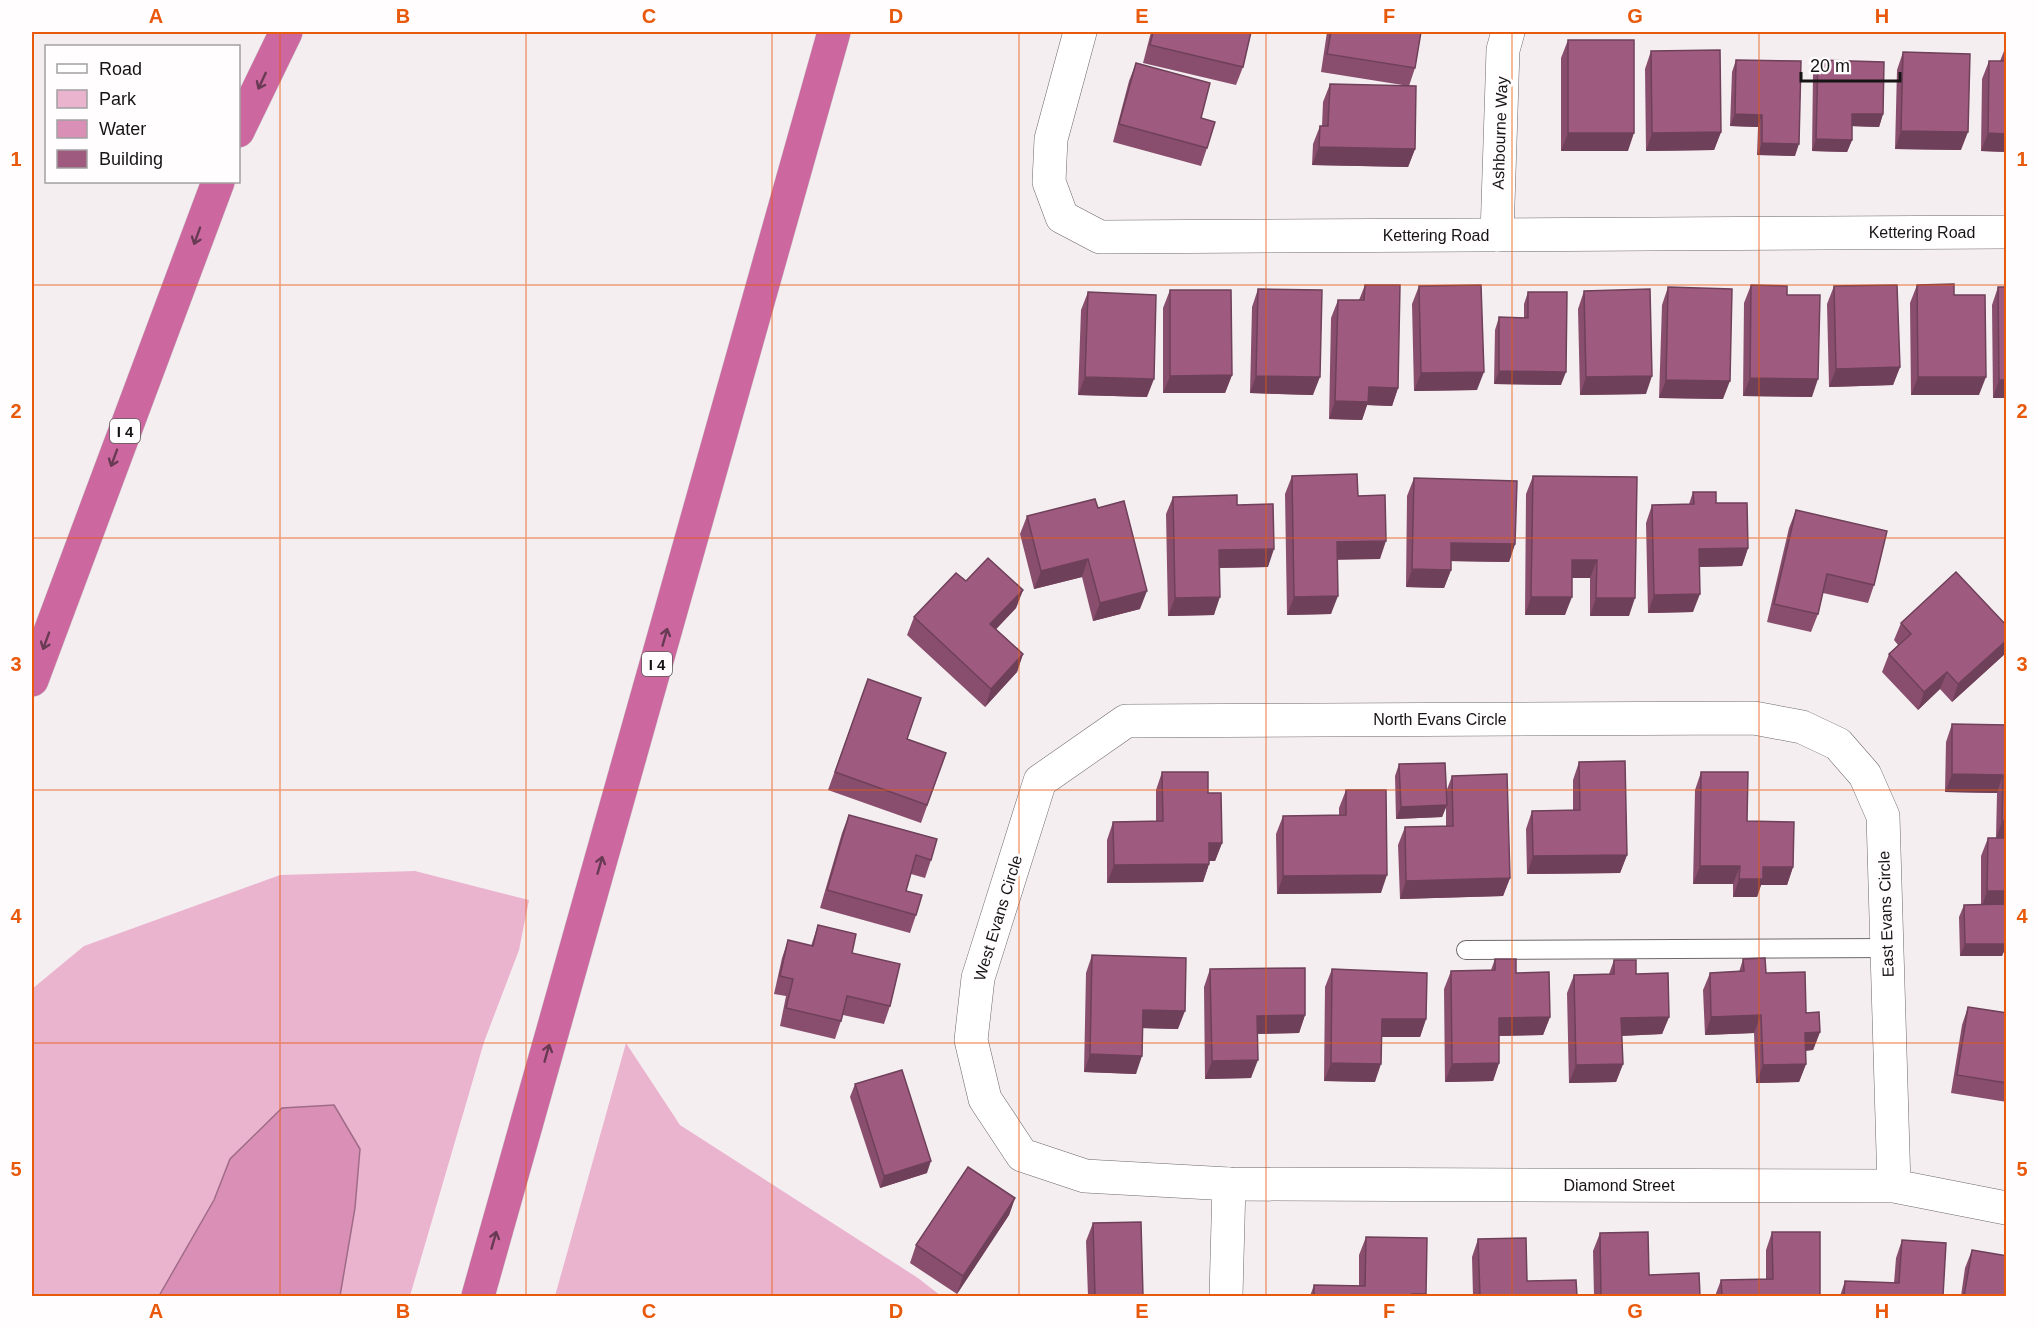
<svg xmlns="http://www.w3.org/2000/svg" width="2038" height="1328" font-family="Arial,sans-serif">
<style>
.green{fill:#eab4cf}
.water{fill:#da90b6;stroke:#a06b86;stroke-width:1.5}
.lines{fill:none;stroke-linecap:round;stroke-linejoin:round}
.lane-casing{stroke:#6e686b;stroke-width:20}
.street-casing{stroke:#6e686b;stroke-width:34}
.highway-casing{stroke:#cccbcc;stroke-width:34}
.lane{stroke:#fff;stroke-width:18}
.street{stroke:#fff;stroke-width:33}
.highway{stroke:#cc689f;stroke-width:33}
.wall{fill:#894e6d}
.shaded-wall{fill:#6f4059}
.building{fill:#9f5b7f;stroke:#6f4059;stroke-width:1.5}
.oneway{stroke:#683a53}
.grid{fill:none;stroke:#e8590c;stroke-width:1.5;stroke-opacity:0.55}
.labels{text-anchor:middle;dominant-baseline:central;stroke-width:6;stroke-linejoin:round;paint-order:stroke}
.shield{fill:#fffdfe;stroke:#5d5a5b;stroke-width:1.5}
.shield-label{font-size:15px;font-weight:bold;fill:#171415}
.street-label{font-size:16px;fill:#171415;stroke:#fffdfe}
.neatline{fill:none;stroke:#e8590c;stroke-width:2}
.grid-label{font-size:20px;text-anchor:middle;font-weight:bold;fill:#e8590c}
</style>
<rect width="100%" height="100%" fill="#f5eef1"/>
<!-- green -->
<g class="green">
<path d="M415,871l114,29 -10,50 -35,92 -74,254h-70l15,-88 5,-59 -130,10 -16,41 -55,96h-127v-307l52,-43 196,-71z"/>
<path d="M626,1043l54,82 238,153 23,18h-386z"/>
</g>
<!-- water -->
<path class="water" d="M334,1105l26,44 -5,59 -15,88h-181l55,-96 16,-41 52,-51z"/>
<g class="lines">
<defs>
<path id="lane" d="M1466,950l421,-2"/>
<g id="street">
<path d="M1080,32l-29,107 -2,43 13,35 38,20 906,-5"/>
<path d="M1497,235l6,-185 5,-18"/>
<path d="M1894,1186l-11,-370 -18,-41 -27,-31 -36,-17 -48,-9 -628,3 -86,60 -62,197 -7,62 14,59 37,56 63,21 144,8 665,2 112,22"/>
<path d="M1226,1296l3,-112"/>
</g>
<g id="highway">
<path d="M238,131l48,-99"/>
<path d="M32,680l186,-498"/>
<path d="M478,1296l356,-1264"/>
</g>
</defs>
<!-- lane casing -->
<use href="#lane" class="lane-casing"/>
<!-- street casing -->
<use href="#street" class="street-casing"/>
<!-- highway casing -->
<use href="#highway" class="highway-casing"/>
<!-- lane -->
<use href="#lane" class="lane"/>
<!-- street -->
<use href="#street" class="street"/>
<!-- highway -->
<use href="#highway" class="highway"/>
</g>
<!-- wall -->
<g class="wall">
<path d="M1151,32h100l-8,35 -7,18 -93,-22z"/>
<path d="M1327,32h94l-6,36 -6,18 -88,-14z"/>
<path d="M1568,40l60,111h-67v-93z"/>
<path d="M2006,46h1v106l-26,-1 1,-72 7,-18h11z"/>
<path d="M1651,51l70,81 -7,18 -68,1 -1,-82z"/>
<path d="M1903,52l58,98 -66,-1 2,-79z"/>
<path d="M1736,60l59,96 -38,-1 1,-28 -28,-1 2,-54z"/>
<path d="M1818,60l65,54 -4,13 -27,-1v14l-5,12 -35,-1 1,-78z"/>
<path d="M1136,63l71,85 -6,18 -88,-24 16,-61z"/>
<path d="M1330,84l85,65 -7,18 -96,-2 1,-21 7,-18h2l1,-24z"/>
<path d="M1365,285l33,103 -6,18 -25,-1 -5,15 -33,-1 2,-101 7,-18h21z"/>
<path d="M1751,285l36,10 25,102 -69,-1 1,-93z"/>
<path d="M1917,285l37,10 25,100h-68l-1,-92z"/>
<path d="M1419,286l58,104 -63,1 -2,-87z"/>
<path d="M1834,286l66,81 -7,18 -64,2 -2,-83z"/>
<path d="M1668,287l55,112 -64,-1 3,-93z"/>
<path d="M1998,287h9v111h-14l-1,-93z"/>
<path d="M1258,289l55,106 -63,-2 2,-86z"/>
<path d="M1170,290l62,85 -7,18h-62v-85z"/>
<path d="M1584,291l62,103 -66,1 -2,-86z"/>
<path d="M1088,292l59,105 -69,-2 3,-85z"/>
<path d="M1528,292l33,93 -67,-1 1,-54 4,-13 25,1v-14z"/>
<path d="M1292,476l66,20 22,63h-43l-6,55 -44,1 -2,-121z"/>
<path d="M1533,476l104,1 -8,139h-39v-38h-18l-7,37h-40l1,-121z"/>
<path d="M1414,478l101,66 -6,18 -58,-1v9l-7,18 -38,-1 1,-91z"/>
<path d="M1693,492l23,11 32,45 -6,18 -43,1 -6,45 -45,1 -2,-90 6,-18 37,-1z"/>
<path d="M1173,497l64,8 31,62 -48,1 -6,47 -46,1 -2,-102z"/>
<path d="M1098,508l42,101 -47,12 -11,-44 -48,12 -14,-55 7,-18z"/>
<path d="M1796,510l78,75 -6,18 -45,-10 -5,21 -7,18 -44,-10 22,-94z"/>
<path d="M966,581l57,9 -7,18 -20,21 27,25 -6,18 -32,35 -78,-72 7,-18z"/>
<path d="M1901,623l106,3v26l-55,50 -12,-13 -22,21 -36,-38 7,-18 9,-9 -4,-5z"/>
<path d="M868,679l39,60 39,14 -25,70 -93,-33z"/>
<path d="M1952,724l55,1v184h-1l1,35 -5,12h-42l-1,-39 5,-12h17v-49l7,-18h8l1,-45 -52,-1 1,-50z"/>
<path d="M1579,762l48,93 -7,18 -93,1 -1,-45 6,-18 41,-1v-30z"/>
<path d="M1399,764l47,28 6,-16 58,102 -7,18 -103,3 -2,-54 7,-18 41,-1v-19l-4,10 -46,2 -1,-43z"/>
<path d="M1162,772l46,21 14,50 -7,18h-6v3l-6,18 -96,1v-43l6,-18 43,-1v-31z"/>
<path d="M1701,772l46,49 46,46 -6,18h-26l-4,12h-24v-13h-40l2,-94z"/>
<path d="M1346,790l35,103 -104,1 -1,-60 7,-18 56,-1v-7z"/>
<path d="M849,815l82,45 -6,18 -14,-4 -5,17 10,24 -6,18 -90,-25 22,-75z"/>
<path d="M818,925l34,28 38,53 -6,18 -41,-9 -8,24 -55,-13 6,-30 -12,-2 8,-36 6,-18 23,6z"/>
<path d="M1092,955l86,74 -35,-1 -7,46 -52,-2 2,-99z"/>
<path d="M1495,959l21,14 34,44 -7,18 -44,1v27l-6,18 -48,1 -1,-93 7,-18 40,-1z"/>
<path d="M1743,959l23,14 40,40 14,19 -7,18 -8,1 1,13 -7,18 -43,1 -2,-50 -49,2 -2,-45 7,-17 29,-1z"/>
<path d="M1614,960l55,57 -7,17 -40,2 1,28 -7,18 -47,1 -2,-90 7,-18 35,-1z"/>
<path d="M1210,969l95,46 -6,18 -42,1 -6,44 -46,1 -1,-92z"/>
<path d="M1332,969l94,50 -6,18h-38l-7,45 -51,-1 1,-94z"/>
<path d="M1968,1007l39,6v89l-56,-9 11,-68z"/>
<path d="M855,1084l72,89 -47,15 -30,-91z"/>
<path d="M1015,1198l-6,17 -52,79 -47,-31 6,-18z"/>
<path d="M1093,1223l50,73h-55l-2,-55z"/>
<path d="M1772,1232l48,64h-105l6,-16 45,-1v-29z"/>
<path d="M1600,1233l49,42 51,21h-106l-1,-45z"/>
<path d="M1366,1237l60,57 -1,2h-115l4,-11 45,1v-31z"/>
<path d="M1478,1239l49,42 50,15h-104l-1,-39z"/>
<path d="M1902,1240l41,56h-103l5,-15 49,2 2,-25z"/>
<path d="M1972,1250l35,46h-46l4,-28z"/>
</g>
<!-- shaded-wall -->
<g class="shaded-wall">
<path d="M1735,114l27,1 -4,12 -28,-1z"/>
<path d="M1852,114h31l-4,13 -31,-1z"/>
<path d="M1901,131l67,1 -7,18 -66,-1z"/>
<path d="M1721,132l-7,18 -68,1 6,-18z"/>
<path d="M1568,133h66l-6,18h-67z"/>
<path d="M1988,133l19,1v18l-26,-1z"/>
<path d="M1816,139l36,1 -5,12 -35,-1z"/>
<path d="M1762,143l37,1 -4,12 -38,-1z"/>
<path d="M1319,147l96,2 -7,18 -96,-2z"/>
<path d="M1900,367l-7,18 -64,2 7,-18z"/>
<path d="M1499,371l67,1 -5,13 -67,-1z"/>
<path d="M1484,372l-7,18 -63,1 7,-18z"/>
<path d="M1232,375l-7,18h-62l7,-17z"/>
<path d="M1256,376l64,1 -7,18 -63,-2z"/>
<path d="M1652,376l-6,18 -66,1 6,-18z"/>
<path d="M1085,377l69,2 -7,18 -69,-2z"/>
<path d="M1918,377h68l-7,18h-68z"/>
<path d="M1750,378l68,1 -6,18 -69,-1z"/>
<path d="M1666,380l64,1 -7,18 -64,-1z"/>
<path d="M1999,380h8v18h-14z"/>
<path d="M1369,387l29,1 -6,18 -25,-1 -5,15 -33,-1 6,-18z"/>
<path d="M1386,541l-6,18 -49,1 6,-18z"/>
<path d="M1451,543l64,1 -6,18 -64,-1z"/>
<path d="M1748,548l-6,18 -50,1 7,-18z"/>
<path d="M1274,549l-6,18 -55,1 6,-18z"/>
<path d="M1088,559l-6,18 -48,12 7,-18z"/>
<path d="M1572,560h25l-7,18h-25z"/>
<path d="M1412,569l39,1 -7,18 -38,-1z"/>
<path d="M1023,590l-7,18 -32,34 6,-18z"/>
<path d="M1147,591l-7,18 -47,12 7,-18z"/>
<path d="M1700,594l-7,18 -45,1 6,-18z"/>
<path d="M1338,596l-7,18 -44,1 7,-18z"/>
<path d="M1220,597l-6,18 -46,1 7,-18z"/>
<path d="M1531,597h41l-7,18h-40z"/>
<path d="M1596,598h39l-6,18h-39z"/>
<path d="M2007,640v12l-55,50 6,-18z"/>
<path d="M1023,654l-6,18 -32,35 6,-18z"/>
<path d="M1947,672l-7,17 -22,21 6,-18z"/>
<path d="M1952,774l51,1 -6,18 -52,-1z"/>
<path d="M1447,805l-5,12 -46,2 5,-12z"/>
<path d="M2002,821h5v18h-11z"/>
<path d="M1209,843h13l-7,18h-13z"/>
<path d="M1627,855l-7,18 -93,1 6,-18z"/>
<path d="M1209,864l-6,18 -96,1 7,-18z"/>
<path d="M1700,866h40l-7,18h-40z"/>
<path d="M1763,867h30l-6,18h-26l-4,12h-24l6,-18z"/>
<path d="M1387,875l-6,18 -104,1 6,-18z"/>
<path d="M1510,878l-7,18 -103,3 6,-18z"/>
<path d="M1987,891h20v18h-26z"/>
<path d="M1965,944h42l-5,12h-42z"/>
<path d="M1143,1010l42,1 -7,18 -41,-1z"/>
<path d="M1305,1015l-6,18 -48,1 6,-18z"/>
<path d="M1761,1015l-7,18 -49,2 6,-18z"/>
<path d="M1550,1017l-7,18 -51,1 7,-18z"/>
<path d="M1669,1017l-7,17 -47,2 6,-18z"/>
<path d="M1382,1019h44l-6,18h-44z"/>
<path d="M1820,1032l-7,18 -15,1 7,-18z"/>
<path d="M1090,1054l52,2 -6,18 -52,-2z"/>
<path d="M1258,1060l-7,18 -46,1 7,-18z"/>
<path d="M1331,1063l50,1 -6,18 -51,-1z"/>
<path d="M1499,1063l-6,18 -48,1 7,-18z"/>
<path d="M1623,1064l-7,18 -47,1 7,-18z"/>
<path d="M1806,1064l-7,18 -43,1 7,-18z"/>
<path d="M931,1161l-4,12 -47,15 4,-12z"/>
<path d="M1015,1198l-6,17 -52,79 6,-18z"/>
<path d="M1412,1294h14l-1,2h-14z"/>
</g>
<!-- building -->
<g class="building">
<path d="M1153,32h98l-8,35 -93,-22z"/>
<path d="M1331,32h90l-6,36 -88,-14z"/>
<rect x="1568" y="40" width="66" height="93"/>
<path d="M2006,46h1v88l-19,-1 1,-72h16z"/>
<path d="M1720,50l1,82 -69,1 -1,-82z"/>
<path d="M1903,52l67,2 -2,78 -67,-1z"/>
<path d="M1736,60l65,1 -2,83 -37,-1v-28l-27,-1z"/>
<path d="M1818,60l66,2 -1,52h-31v26l-36,-1z"/>
<path d="M1136,63l74,20 -9,35 14,4 -8,26 -88,-24z"/>
<path d="M1330,84l86,2 -1,63 -96,-2 1,-21h8z"/>
<path d="M1954,284v11h31l1,82h-68l-1,-92z"/>
<path d="M1365,285h35l-2,103 -29,-1 -1,15 -33,-1 3,-101h26z"/>
<path d="M1481,285l3,87 -63,1 -2,-87z"/>
<path d="M1751,285l36,1v9h33l-2,84 -68,-1z"/>
<path d="M1897,285l3,82 -64,2 -2,-83z"/>
<path d="M1668,287l64,2 -2,92 -64,-1z"/>
<path d="M1998,287h9v93h-8z"/>
<path d="M1258,289l64,1 -2,87 -64,-1z"/>
<path d="M1650,289l2,87 -66,1 -2,-86z"/>
<path d="M1170,290h61l1,85 -62,1z"/>
<path d="M1088,292l68,3 -2,84 -69,-2z"/>
<path d="M1528,292h39l-1,80 -67,-1v-54l29,1z"/>
<path d="M1357,474l1,22 27,-1 1,46 -49,1 1,54 -44,1 -2,-121z"/>
<path d="M1533,476l104,1 -2,121h-39l1,-38h-25v37h-41z"/>
<path d="M1414,478l103,3 -2,63 -64,-1v27l-39,-1z"/>
<path d="M1693,492h23v11h31l1,45 -49,1 1,45 -46,1 -2,-90 42,-1z"/>
<path d="M1237,495v10l36,-1 1,45 -55,1 1,47 -45,1 -2,-101z"/>
<path d="M1095,499l3,9 26,-7 23,90 -47,12 -12,-44 -47,12 -14,-55z"/>
<path d="M1796,510l91,21 -13,54 -47,-11 -9,40 -44,-10z"/>
<path d="M988,558l35,32 -33,34 33,30 -32,35 -77,-72 42,-44 10,8z"/>
<path d="M1956,572l51,54v14l-49,44 -11,-12 -23,20 -35,-38 22,-20 -10,-11z"/>
<path d="M868,679l53,19 -14,41 39,14 -19,52 -92,-33z"/>
<path d="M1952,724l55,1v96h-5l1,-46 -51,-1z"/>
<path d="M1625,761l2,94 -94,1 -1,-45 48,-1 -1,-48z"/>
<path d="M1445,763l2,42 -46,2 -2,-43z"/>
<path d="M1162,772h46v21h13l1,50h-13v21l-95,1 -1,-43 50,-1z"/>
<path d="M1701,772h47l-1,49 47,1 -1,45h-30v12h-24l1,-13h-40z"/>
<path d="M1507,774l3,104 -104,3 -1,-54 48,-1 -1,-50z"/>
<path d="M1346,790h40l1,85 -104,1v-60l63,-1z"/>
<path d="M849,815l88,24 -6,21 -15,-5 -10,36 16,4 -6,20 -89,-25z"/>
<path d="M1988,838h19v53h-20z"/>
<path d="M2006,904l1,40h-42l-1,-39z"/>
<path d="M818,925l38,9 -4,19 48,11 -10,42 -43,-10 -6,25 -55,-13 7,-29 -13,-3 8,-36 25,6z"/>
<path d="M1092,955l94,3 -1,53 -42,-1 -1,46 -52,-2z"/>
<path d="M1765,958l1,15 39,-1 1,41 13,-1 1,20 -15,1 1,31 -43,1 -2,-50 -50,2 -1,-44 34,-2 -1,-12z"/>
<path d="M1495,959h21v14l33,-1 1,45 -51,1v45l-47,1 -1,-93 44,-1z"/>
<path d="M1614,960h22v14l32,-1 1,44 -48,1 2,46 -47,1 -2,-90 40,-1z"/>
<path d="M1305,968v47l-48,1 1,44 -46,1 -2,-92z"/>
<path d="M1332,969l95,4 -1,46h-44l-1,45 -50,-1z"/>
<path d="M1968,1007l39,6v70l-50,-8z"/>
<path d="M902,1070l29,91 -47,15 -29,-92z"/>
<path d="M968,1167l47,31 -52,78 -47,-31z"/>
<path d="M1141,1222l2,74h-48l-2,-73z"/>
<path d="M1648,1232l1,43 50,-2 1,23h-99l-1,-63z"/>
<path d="M1772,1232h48v64h-98l-1,-16 52,-1z"/>
<path d="M1366,1237l61,1 -1,56h-14v2h-98v-11l51,1z"/>
<path d="M1526,1238l1,43 49,-1 1,16h-97l-2,-57z"/>
<path d="M1902,1240l44,3 -3,53h-99l1,-15 54,2z"/>
<path d="M1972,1250l35,6v40h-43z"/>
</g>
<!-- one-way arrows -->
<defs><path id="oneway-shaft" d="M-6 0H5M1.5-3L5.5 0L1.5 3" fill="none" stroke-width="1.6" stroke-linecap="round" stroke-linejoin="round" transform="scale(1.5)"/></defs>
<g class="oneway">
<use href="#oneway-shaft" transform="translate(262 81) rotate(115)"/>
<use href="#oneway-shaft" transform="translate(197 236) rotate(110)"/>
<use href="#oneway-shaft" transform="translate(114 458) rotate(110)"/>
<use href="#oneway-shaft" transform="translate(665 637) rotate(-74)"/>
<use href="#oneway-shaft" transform="translate(46 641) rotate(110)"/>
<use href="#oneway-shaft" transform="translate(600 865) rotate(-74)"/>
<use href="#oneway-shaft" transform="translate(547 1053) rotate(-74)"/>
<use href="#oneway-shaft" transform="translate(494 1240) rotate(-74)"/>
</g>
<!-- grid -->
<path class="grid" d="M280,32v1264M526,32v1264M772,32v1264M1019,32v1264M1266,32v1264M1512,32v1264M1759,32v1264M32,285h1974M32,538h1974M32,790h1974M32,1043h1974"/>
<g class="labels">
<!-- shield labels -->
<g class="shield">
<rect x="110" y="419" width="30" height="24" rx="4.5"/>
<rect x="642" y="652" width="30" height="24" rx="4.5"/>
</g>
<g class="shield-label">
<text x="125" y="431">I 4</text>
<text x="657" y="664">I 4</text>
</g>
<!-- street labels -->
<g class="street-label">
<text transform="translate(1500 133) rotate(-88)">Ashbourne Way</text>
<text x="1922" y="232">Kettering Road</text>
<text x="1436" y="235">Kettering Road</text>
<text x="1440" y="719">North Evans Circle</text>
<text transform="translate(1886 914) rotate(-92)">East Evans Circle</text>
<text transform="translate(998 918) rotate(-73)">West Evans Circle</text>
<text x="1619" y="1185">Diamond Street</text>
</g>
</g>
<!-- border -->
<rect width="2038" height="1328" fill="none" stroke="#fffdfe" stroke-width="66"/>
<!-- legend -->
<rect x="45" y="45" width="195" height="138" fill="#fffdfe" stroke="#a2a0a1" stroke-width="1.5"/>
<rect x="57" y="64" width="30" height="9" fill="#ffffff" stroke="#a2a0a1" stroke-width="1.5"/>
<text x="99" y="75" font-size="18" fill="#171415">Road</text>
<rect x="57" y="90" width="30" height="18" fill="#eab4cf" stroke="#a2a0a1" stroke-width="1.5"/>
<text x="99" y="105" font-size="18" fill="#171415">Park</text>
<rect x="57" y="120" width="30" height="18" fill="#da90b6" stroke="#a2a0a1" stroke-width="1.5"/>
<text x="99" y="135" font-size="18" fill="#171415">Water</text>
<rect x="57" y="150" width="30" height="18" fill="#9f5b7f" stroke="#a2a0a1" stroke-width="1.5"/>
<text x="99" y="165" font-size="18" fill="#171415">Building</text>
<!-- scale -->
<path d="M1801 72v9h99v-9" fill="none" stroke="#171415" stroke-width="3"/>
<text x="1810" y="72" font-size="18" fill="#171415" stroke="#fffdfe" stroke-width="4.5" paint-order="stroke">20 m</text>
<rect x="33" y="33" width="1972" height="1262" class="neatline"/>
<g class="grid-label">
<text x="156" y="23">A</text>
<text x="403" y="23">B</text>
<text x="649" y="23">C</text>
<text x="896" y="23">D</text>
<text x="1142" y="23">E</text>
<text x="1389" y="23">F</text>
<text x="1635" y="23">G</text>
<text x="1882" y="23">H</text>
<text x="16" y="166">1</text>
<text x="2022" y="166">1</text>
<text x="16" y="418">2</text>
<text x="2022" y="418">2</text>
<text x="16" y="671">3</text>
<text x="2022" y="671">3</text>
<text x="16" y="923">4</text>
<text x="2022" y="923">4</text>
<text x="16" y="1176">5</text>
<text x="2022" y="1176">5</text>
<text x="156" y="1318">A</text>
<text x="403" y="1318">B</text>
<text x="649" y="1318">C</text>
<text x="896" y="1318">D</text>
<text x="1142" y="1318">E</text>
<text x="1389" y="1318">F</text>
<text x="1635" y="1318">G</text>
<text x="1882" y="1318">H</text>
</g>
</svg>
